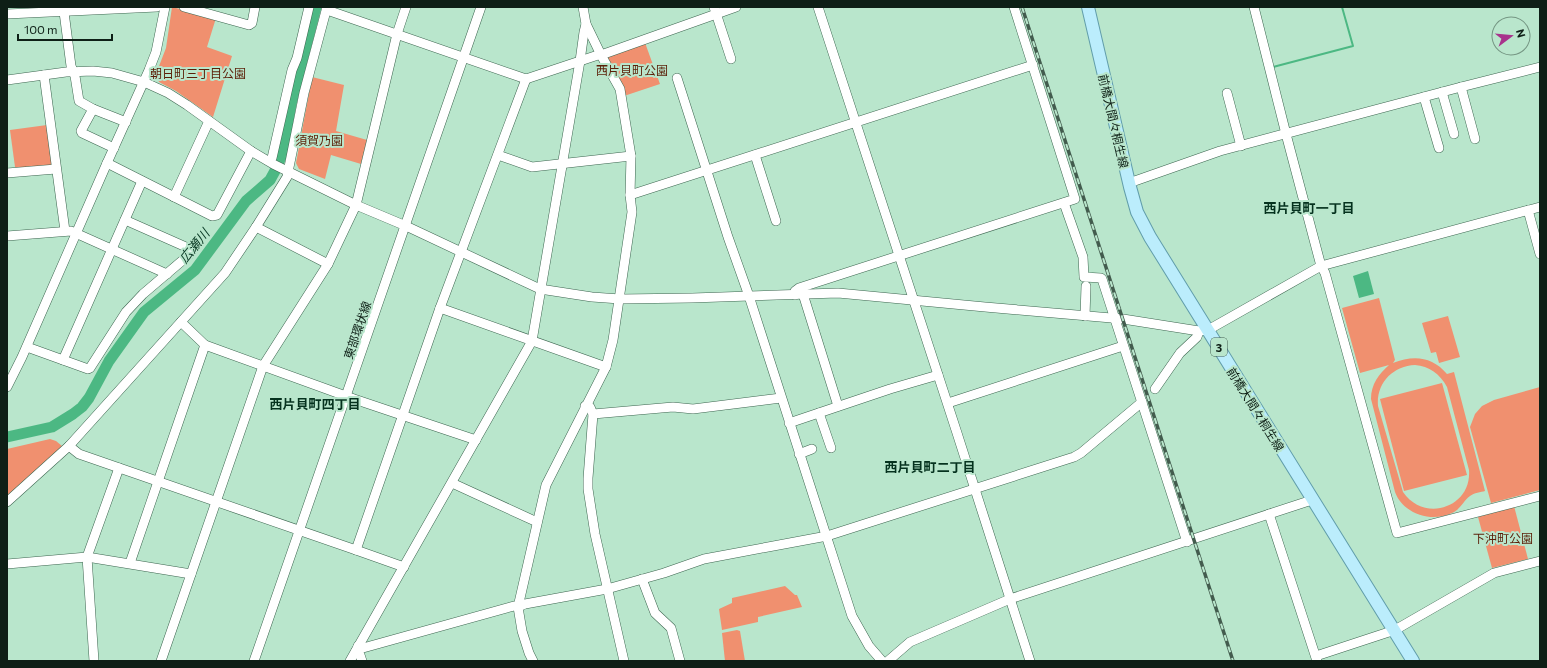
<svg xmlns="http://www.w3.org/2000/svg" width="1547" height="668" font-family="Commissioner,'Noto Sans JP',sans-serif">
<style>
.green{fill:#f0906f;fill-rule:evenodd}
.water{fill:#4cb883}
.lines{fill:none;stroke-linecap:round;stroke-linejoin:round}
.stream{stroke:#4cb883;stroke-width:2}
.river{stroke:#4cb883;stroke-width:11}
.minor-casing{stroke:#3d6650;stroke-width:10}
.major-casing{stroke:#619daa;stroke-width:14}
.minor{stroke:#fff;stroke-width:9}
.major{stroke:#bbedfc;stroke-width:12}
.rail-casing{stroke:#435c4e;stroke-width:3.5}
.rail{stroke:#b9e6cc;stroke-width:2;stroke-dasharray:6;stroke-linecap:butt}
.labels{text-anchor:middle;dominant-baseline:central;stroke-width:4;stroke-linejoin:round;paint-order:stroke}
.shield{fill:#b9e6cc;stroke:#415b4d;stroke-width:1}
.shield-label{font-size:11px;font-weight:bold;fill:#0e1f16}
.park-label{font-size:12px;fill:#5b1f08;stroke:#b9e6cc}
.street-label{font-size:12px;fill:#0e1f16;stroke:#b9e6cc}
.neighbourhood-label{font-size:13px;font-weight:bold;fill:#05321e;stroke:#b9e6cc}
.water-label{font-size:13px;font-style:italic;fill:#083823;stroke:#b9e6cc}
</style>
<rect width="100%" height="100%" fill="#b9e6cc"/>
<!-- green -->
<g class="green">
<path d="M172,7l44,11 -9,29 25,9 -19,61 -37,-26 -17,-9 -3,-8 10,-26z"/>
<path d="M644,40l16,44 -39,13 -20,-42z"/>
<path d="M312,77l32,8 -8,46 31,9 -6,24 -30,-9 -6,24 -26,-10 -3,-6z"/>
<path d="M47,125l5,39 -2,3 -32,3 -3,-3 -5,-37z"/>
<path d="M1379,298l16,62 -2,3c20,-8 39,-7 54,11l7,-2 31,119c-4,1 -11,2 -15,5 -7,5 -9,13 -18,17 -20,10 -49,1 -57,-21l-24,-93c0,-15 8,-25 18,-34l-29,8 -18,-65zM1415,365c14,1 25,9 32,22l22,83c3,38 -45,53 -66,22l-25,-86c-2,-23 15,-40 37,-41z"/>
<path d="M1448,316l12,41 -21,6 -3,-11 -5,1 -9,-30z"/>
<path d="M1442,383l25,92 -63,16 -24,-92z"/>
<path d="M1540,387v103l-49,13 -21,-76 5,-13 7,-8 12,-6z"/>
<path d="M50,439l6,2 6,5 -55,53v-50z"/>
<path d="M1514,506l14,53 -36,9 -14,-51z"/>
<path d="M785,586l10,9h2l5,12 -44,10v5l-36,8 -3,-21 13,-6v-5z"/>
<path d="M737,630l3,1 5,30h-20l-3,-28z"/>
</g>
<!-- water -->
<path class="water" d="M1368,271l6,23 -15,4 -6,-22z"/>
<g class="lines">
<!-- stream -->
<path class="stream" d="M1273,67l80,-21 -11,-39"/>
<!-- river -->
<path class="river" d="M7,437l45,-10 21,-13 9,-7 7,-9 20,-37 35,-49 51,-42 51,-69 24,-21 6,-11 6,-15 9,-50 25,-97"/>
<defs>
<g id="minor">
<path d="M165,7l-9,45 -7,18 -42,93 105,53 5,-1 34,-64"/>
<path d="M184,7l65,18 3,-2 3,-16"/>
<path d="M714,7l17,52"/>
<path d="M818,7l139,426 73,228"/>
<path d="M1254,7l32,127 35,132 4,7 72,260 143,-37"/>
<path d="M327,10l199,69 72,-24h3l135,-48"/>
<path d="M64,12l7,54 4,10 4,25 14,8 33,13"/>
<path d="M7,14l150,-7"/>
<path d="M44,75l21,156"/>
<path d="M677,78l51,159 21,59 103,320 17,30 13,15"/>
<path d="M7,80l59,-8 27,-1 19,2 32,9 24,11 19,12 64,46 22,13 83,41 50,21 134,63 52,8 28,2 72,-1 146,-5 147,14 138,12 76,12 9,-1 113,-64 219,-59"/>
<path d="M1461,87l14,52"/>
<path d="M1442,92l12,42"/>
<path d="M1227,93l14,53"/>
<path d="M1424,97l15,51"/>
<path d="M93,109l-12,22 1,2 32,15"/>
<path d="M498,155l34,12 99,-11"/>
<path d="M755,155l21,66"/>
<path d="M272,158l20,-88 5,-12 12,-51"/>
<path d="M7,173l49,-4"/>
<path d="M1129,183l91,-32 241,-64 79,-20"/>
<path d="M630,195l403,-130"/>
<path d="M174,197l35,-76"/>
<path d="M1064,203l19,54 1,20 17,1 1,1 85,263"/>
<path d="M1528,210l12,44"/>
<path d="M256,227l72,37"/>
<path d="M7,236l64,-5 96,43"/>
<path d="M803,294l35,112"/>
<path d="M795,295v-4l4,-3 276,-89 -61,-192"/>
<path d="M440,308l166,59"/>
<path d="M1085,316l1,-30"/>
<path d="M181,322l24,23 149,54 122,41"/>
<path d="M27,347l61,22 2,-1 36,-56 17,-18 47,-40v-4l-4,-3 -61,-27"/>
<path d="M63,360l79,-179"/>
<path d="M7,387l15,-30 85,-194"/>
<path d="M1155,389l25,-36 17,-16 2,-6"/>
<path d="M948,403l175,-57"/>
<path d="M585,406l5,1 3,7 -5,64v11l7,45 29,127"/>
<path d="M819,413l12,35"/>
<path d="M593,414l80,-7 20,2 88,-11"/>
<path d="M789,423l101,-34 48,-14"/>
<path d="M69,446l10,8 277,96"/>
<path d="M799,454l13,-5"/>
<path d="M452,483l85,39"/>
<path d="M7,502l62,-56 156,-173 31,-46 31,-50 17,-84 23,-86"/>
<path d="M1269,514l48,147"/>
<path d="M130,563l75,-218"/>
<path d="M7,564l80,-7 104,17"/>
<path d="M404,567l-48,-17 84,-242 86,-229"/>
<path d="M642,579l13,34 16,15 9,33"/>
<path d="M358,646l5,2 151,-42 4,1 7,-3 82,-15 57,-16 40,-14 123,-23 247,-79 7,-4 61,-51"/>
<path d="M356,651l4,4 2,6"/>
<path d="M1316,656l79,-26 99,-57 46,-12"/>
<path d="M94,661l-7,-104 32,-89"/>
<path d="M161,661l102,-295 65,-102 28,-59 41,-171 9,-27"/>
<path d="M254,661l227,-654"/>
<path d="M350,661l182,-320 48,-280 4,-29 2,-8"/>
<path d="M533,661l-4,-8 -7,-22 -4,-24 28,-122 60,-118 7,-27 19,-128 -2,-17 1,-39 -11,-67 -19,-34 -15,-31 -3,-17"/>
<path d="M888,661l22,-19 100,-43 302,-99"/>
</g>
<path id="major" d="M1088,7l42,180 7,25 13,25 263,424"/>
</defs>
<!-- minor casing -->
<use href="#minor" class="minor-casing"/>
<!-- major casing -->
<use href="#major" class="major-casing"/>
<!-- minor -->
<use href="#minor" class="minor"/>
<!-- major -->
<use href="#major" class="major"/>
<defs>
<path id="rail" d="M1022,7l211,654"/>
</defs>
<!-- rail casing -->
<use href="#rail" class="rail-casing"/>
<!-- rail -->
<use href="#rail" class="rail"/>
</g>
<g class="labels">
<!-- shield labels -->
<rect class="shield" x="1211" y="338" width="16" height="18" rx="3"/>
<g class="shield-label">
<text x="1219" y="347">3</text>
</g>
<!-- park labels -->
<g class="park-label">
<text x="632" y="70">西片貝町公園</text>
<text x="198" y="73">朝日町三丁目公園</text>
<text x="319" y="140">須賀乃園</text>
<text x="1503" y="538">下沖町公園</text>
</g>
<!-- street labels -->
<g class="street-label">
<text transform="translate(1114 121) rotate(77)">前橋大間々桐生線</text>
<text transform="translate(357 330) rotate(-71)">東部環状線</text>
<text transform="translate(1256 409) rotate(58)">前橋大間々桐生線</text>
</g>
<!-- neighbourhood labels -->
<g class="neighbourhood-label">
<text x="1309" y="208">西片貝町一丁目</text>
<text x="315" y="404">西片貝町四丁目</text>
<text x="930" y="467">西片貝町二丁目</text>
</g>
<!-- water labels -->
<g class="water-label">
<text transform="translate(194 246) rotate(-51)">広瀬川</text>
</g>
</g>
<!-- border -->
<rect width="1547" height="668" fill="none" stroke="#0e1f16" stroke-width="16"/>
<!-- north arrow -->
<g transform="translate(1511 36) rotate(74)"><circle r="19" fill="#b9e6cc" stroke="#759683"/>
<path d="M0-3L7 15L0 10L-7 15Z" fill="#a8338c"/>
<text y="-6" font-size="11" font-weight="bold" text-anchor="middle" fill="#0e1f16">N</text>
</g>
<!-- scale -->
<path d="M18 34v6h94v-6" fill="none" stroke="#0e1f16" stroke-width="2"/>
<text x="24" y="34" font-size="12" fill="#0e1f16" stroke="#b9e6cc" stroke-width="3" paint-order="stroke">100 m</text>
</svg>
